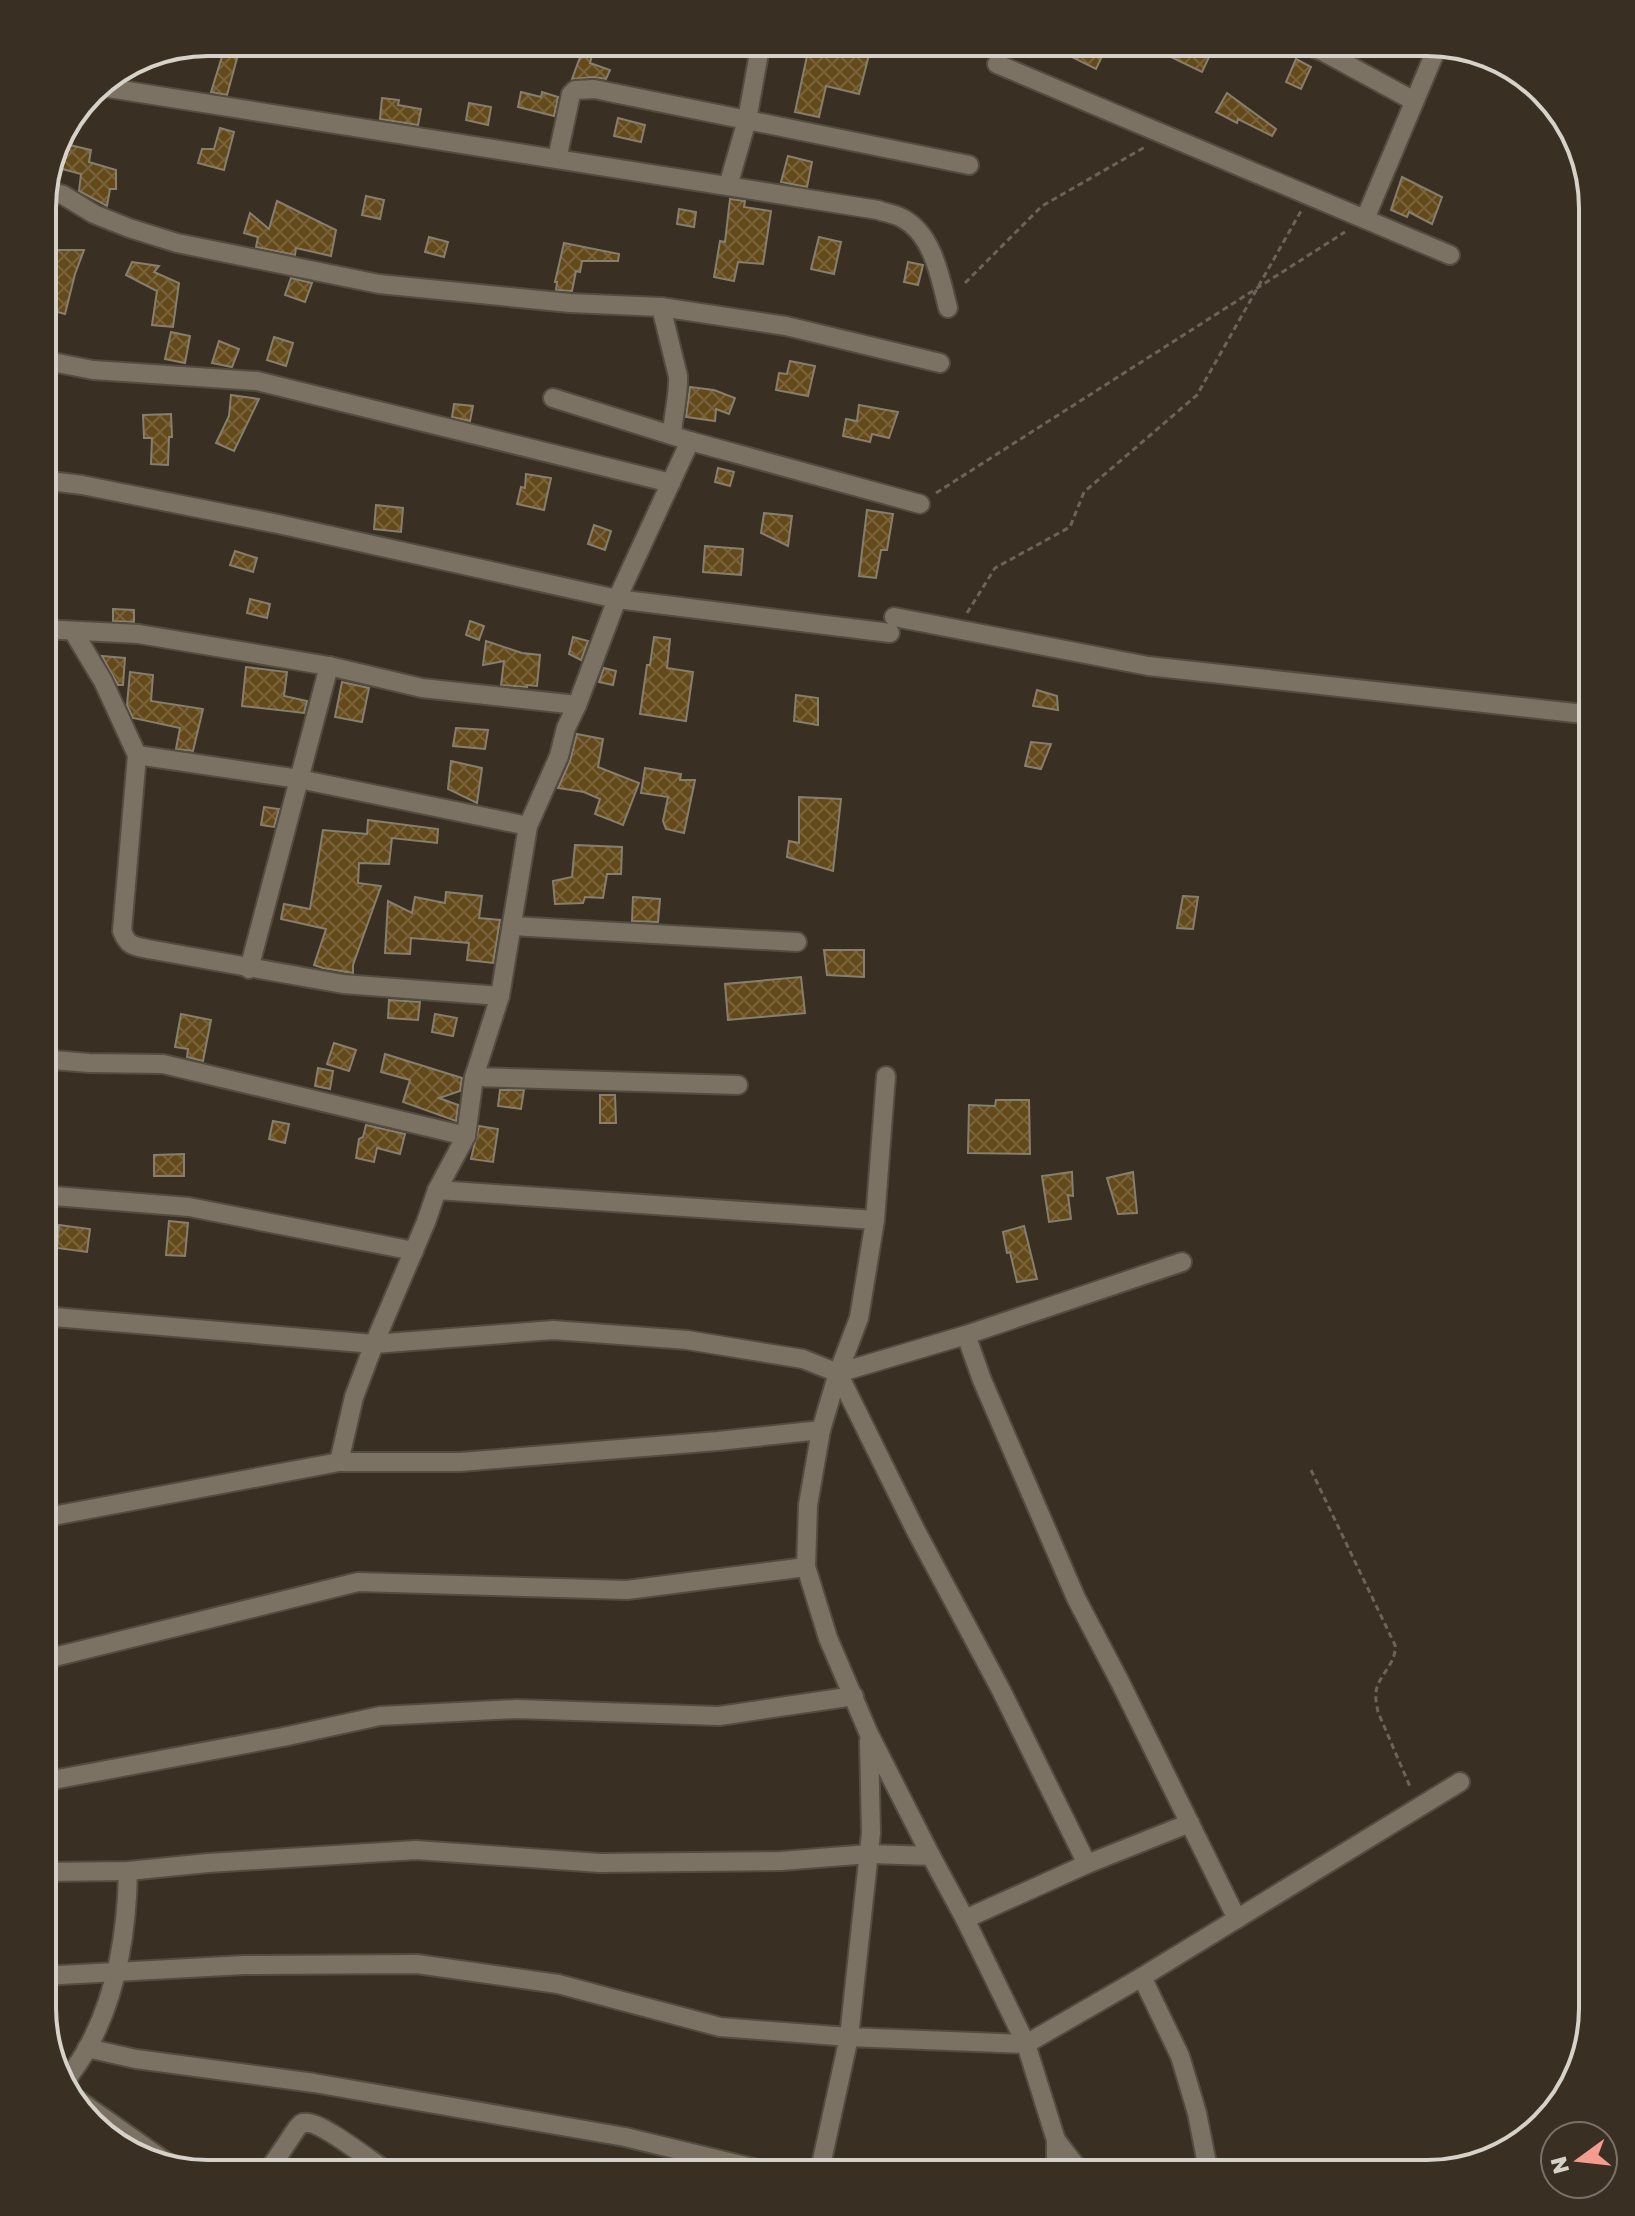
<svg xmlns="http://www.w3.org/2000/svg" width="1635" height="2216" font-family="'Golos Text',sans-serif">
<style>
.building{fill:url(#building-cross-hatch);stroke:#887e6e;stroke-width:2}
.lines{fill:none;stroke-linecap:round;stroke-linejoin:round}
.street-casing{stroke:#534c40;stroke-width:22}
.path{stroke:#6c6458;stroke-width:3;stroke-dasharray:6 4;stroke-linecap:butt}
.street{stroke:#7c7263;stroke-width:18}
.rim{fill:none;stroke:#d7d2c9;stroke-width:4}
</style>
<defs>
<pattern id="building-cross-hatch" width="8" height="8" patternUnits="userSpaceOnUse" patternTransform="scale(2)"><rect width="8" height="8" fill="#644a1a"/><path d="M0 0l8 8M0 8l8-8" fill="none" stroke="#79633a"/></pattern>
</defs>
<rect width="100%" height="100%" fill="#393023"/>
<!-- building -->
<g class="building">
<path d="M810,42h25l35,9 -11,43 -33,-8 -7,31 -24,-5z"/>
<path d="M1042,42h45l20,4 -11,23z"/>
<path d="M1140,42h42l28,13 -8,17z"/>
<path d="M225,47l14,4 -12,44 -16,-3z"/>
<path d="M582,52l10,3 -2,8 20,7 -4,9 -12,-2 -22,2z"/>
<path d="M1296,59l15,8 -10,22 -15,-7z"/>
<path d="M521,92l20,5 1,-5 16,5 -4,19 -36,-9z"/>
<path d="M1227,93l49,36 -4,7 -34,-17 -1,4 -21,-11z"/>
<path d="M382,98l17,2 -1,5 23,4 -3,16 -38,-6z"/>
<path d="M469,103l22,4 -3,18 -22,-5z"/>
<path d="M618,118l27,7 -4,17 -27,-6z"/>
<path d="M220,128l14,4 -10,38 -26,-7 4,-14h12z"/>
<path d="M57,142l34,8 -2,12 27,8v19h-6l-3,17 -28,-15 2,-17 -30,-8z"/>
<path d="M788,156l24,6 -5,25 -26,-5z"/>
<path d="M1402,177l40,20 -10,27 -23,-12 -2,5 -16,-7z"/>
<path d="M366,196l18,4 -4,19 -18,-4z"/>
<path d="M730,199l15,2 -1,6 27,4 -8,53 -25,-2 -4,19 -20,-4 6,-36 5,1z"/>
<path d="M277,201l59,29 -5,26 -35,-8 -1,7 -39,-8 2,-10 -14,-4 6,-20 19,16z"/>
<path d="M679,209l17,3 -2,15 -17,-3z"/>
<path d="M429,237l19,5 -4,15 -19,-5z"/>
<path d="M819,237l22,5 -7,32 -23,-5z"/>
<path d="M564,243l55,11 -1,7h-36l-2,11 -4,-1 -4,20 -16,-1 1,-8h-2z"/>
<path d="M42,250h42l-9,24 -10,40 -18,-5 10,-42 -15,-6z"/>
<path d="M132,262l27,4 -5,6 25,11 -6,44 -21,-2 5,-34 -31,-16z"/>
<path d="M908,262l15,3 -5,20 -14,-3z"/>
<path d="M291,278l21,5 -7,19 -20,-7z"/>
<path d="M171,332l19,4 -5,27 -20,-4z"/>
<path d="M274,337l19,6 -7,23 -19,-6z"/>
<path d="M219,341l20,8 -7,18 -20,-4z"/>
<path d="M790,361l25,5 -7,30 -32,-6 3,-17 8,1z"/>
<path d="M690,387l24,3 21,8 -6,16 -13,-5 -1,12 -29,-4z"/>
<path d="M231,395l28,4 -25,52 -18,-8 13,-27z"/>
<path d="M454,404l19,2 -3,15 -18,-4z"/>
<path d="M859,405l39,7 -9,26 -17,-4 -2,8 -27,-6 3,-17 11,2z"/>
<path d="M171,414l1,23h-3l-1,28 -17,-1 1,-26h-8l-1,-23z"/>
<path d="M718,468l16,4 -4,14 -15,-4z"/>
<path d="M526,474l25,4 -7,32 -27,-6 4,-17 4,1z"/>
<path d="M376,505l27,3 -2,24 -27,-3z"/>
<path d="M867,510l26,4 -6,36h-6l-5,28 -17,-2z"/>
<path d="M764,513l28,3 -4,30 -27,-13z"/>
<path d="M594,525l17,6 -6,19 -17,-6z"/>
<path d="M705,546l38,3 -2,26 -38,-3z"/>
<path d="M235,551l22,7 -4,14 -23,-7z"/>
<path d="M250,599l20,5 -3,14 -20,-5z"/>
<path d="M113,609l21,1v12l-21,-1z"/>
<path d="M470,621l14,5 -5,14 -13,-5z"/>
<path d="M573,637l15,4 -7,19 -12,-6z"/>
<path d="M654,637l16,2 -3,29 26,4 -7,49 -46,-7 7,-49h3z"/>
<path d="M486,641l36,12 18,2 -3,31 -10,-1v2l-26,-2 3,-24 -21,4z"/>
<path d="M102,656l23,2 -2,27h-5z"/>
<path d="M246,667l41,5 -3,24 23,5 -3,12 -62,-7z"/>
<path d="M604,668l12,3 -3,14 -14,-3z"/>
<path d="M130,672l23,3 -2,26 52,8 -10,42 -17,-2 4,-21 -47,-10 -6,-13z"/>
<path d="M342,682l27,6 -7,34 -27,-5z"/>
<path d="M1037,690l20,6 1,14 -25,-4z"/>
<path d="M796,695l22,3v27l-24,-4z"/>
<path d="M456,728l32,2 -3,19 -32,-3z"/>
<path d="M577,734l26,5 -5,28 41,16 -16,42 -28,-11 5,-15 -16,-7 -26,-4 12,-27z"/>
<path d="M1031,742l20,2 -10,25 -16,-3z"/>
<path d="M451,761l31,7 -5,35 -29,-14z"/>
<path d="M645,768l36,6 -1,6h15l-11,53 -18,-4 -3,-8 5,-24 -27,-4z"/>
<path d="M799,797l42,2 -8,72 -46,-14 2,-16 10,2z"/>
<path d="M264,807l15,2 -5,18 -13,-2z"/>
<path d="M368,820l70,9 -1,14 -45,-5 -3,26 -30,-1 -1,20 23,3 -28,79v8l-30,-5 -9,-3 12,-36 -45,-10 3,-15 26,5 13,-79 44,4z"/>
<path d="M575,845l47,2 -1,27h-14l-4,24 -18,-1 -2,6 -28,1 -2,-23 19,-4z"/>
<path d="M446,892l36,4 -3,22 21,2 -7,43 -26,-3 2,-17 -58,-5 -1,16 -25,-1 3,-52 24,12 3,-16 30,6z"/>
<path d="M1183,896l15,1 -5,32 -16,-1z"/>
<path d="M633,897l27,2 -2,23 -26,-1z"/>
<path d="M824,950h40v27l-37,-2z"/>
<path d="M801,977l4,36 -77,7 -3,-36z"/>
<path d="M389,1000l31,2 -2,18 -30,-2z"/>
<path d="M181,1014l30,6 -8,41 -16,-4 1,-8 -13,-2z"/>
<path d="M435,1014l22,4 -4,18 -21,-4z"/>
<path d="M334,1043l22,7 -7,21 -22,-7z"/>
<path d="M385,1054l77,24 -2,13 -21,7 19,7 -2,16 -53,-19 7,-22 -29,-8z"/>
<path d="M318,1068l15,3 -3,18 -15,-3z"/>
<path d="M500,1090h24l-3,19 -23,-3z"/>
<path d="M600,1095h15l1,28h-16z"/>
<path d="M996,1100h33l1,54 -62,-1 1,-48 26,1z"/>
<path d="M273,1121l16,3 -4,19 -16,-4z"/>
<path d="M366,1125l39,9 -5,20 -23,-6 -3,14 -18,-4 3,-19 4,-2z"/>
<path d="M479,1126l19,3 -5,33 -22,-3z"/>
<path d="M184,1154v22h-30v-21z"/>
<path d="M1072,1172l1,24 -5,-1 3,24 -22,3 -7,-46z"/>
<path d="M1133,1172l4,41 -19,1 -11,-36z"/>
<path d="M169,1221l19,2 -3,33 -19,-1z"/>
<path d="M59,1225l31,4 -3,23 -30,-4z"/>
<path d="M1024,1226l13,53 -20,3 -7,-30 -3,1 -4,-21z"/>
</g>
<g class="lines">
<defs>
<g id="street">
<path d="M1300,42l24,10 90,49"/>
<path d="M997,64l453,191"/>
<path d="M96,86l782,124c8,3 17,4 24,8 31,16 38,59 46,90"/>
<path d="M557,159l14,-65 4,-4 19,-1 375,76"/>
<path d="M728,186l19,-66 14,-78"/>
<path d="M44,190l19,5 31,19 35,14 48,15 202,41 191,19 91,4 125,19 154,37"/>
<path d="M1365,219l74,-176"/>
<path d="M661,307l17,69c1,19 -5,39 -6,59"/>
<path d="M42,360l51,10 164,11 414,102"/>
<path d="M553,398l137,43 230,63"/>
<path d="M42,480l40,5 196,39 339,75 273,34"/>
<path d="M894,617l254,49 445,49"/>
<path d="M42,629l97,5 190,32 93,22 155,17"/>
<path d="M73,631l30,50 34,74 -15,176c6,15 11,15 26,18l195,35 157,12"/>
<path d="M137,755l162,24 229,47"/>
<path d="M512,926l285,16"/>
<path d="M249,969l80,-303"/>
<path d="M42,1059l47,4 74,1 303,72"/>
<path d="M886,1076l-11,144 -16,98 -21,55 -17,57 -13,75 -2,62 22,71 41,96 62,122 34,63 61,125 30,96 26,34"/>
<path d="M474,1077l264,8"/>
<path d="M437,1190l438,30"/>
<path d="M42,1195l147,12 225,44"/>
<path d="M42,1316l332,28 179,-14 134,10 116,19 35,14 128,-38 216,-73"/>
<path d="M966,1335l16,45 94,218 44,84 117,237"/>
<path d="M838,1373l78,158 85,159 86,174"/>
<path d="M339,1462l15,-65 20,-53 52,-122 11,-32 29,-54 8,-59 26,-81 28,-170 31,-70 7,-28 11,-23 40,-106 73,-158"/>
<path d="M42,1518l297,-56h121l258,-21 103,-11"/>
<path d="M42,1660l316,-78 269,8 179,-23"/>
<path d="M42,1782l241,-45 97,-21 137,-7 202,7 135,-20"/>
<path d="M42,1872l86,-1 80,-8 208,-13 184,13 181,-2 88,-7 62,2"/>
<path d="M965,1919l122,-55 103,-41"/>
<path d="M42,1976l202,-11 173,-1 141,20 162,43 129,10 177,7 116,-67 318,-195"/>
<path d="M1142,1977l38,79 17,57 12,61"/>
<path d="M87,2048l49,11 178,24 311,54 153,37"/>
<path d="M63,2085c8,-12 17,-23 24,-36 30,-54 40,-118 41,-178"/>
<path d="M64,2090l108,76"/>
<path d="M266,2174l31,-46c5,-5 4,-6 11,-5 15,0 67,41 83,51"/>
<path d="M819,2174l30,-137 22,-204 -2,-92"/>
<path d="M1056,2174v-34"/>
</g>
</defs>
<!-- street casing -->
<use href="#street" class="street-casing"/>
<!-- path -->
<g class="path">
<path d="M965,283l77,-77 103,-59"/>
<path d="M936,493l409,-261"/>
<path d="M967,613l28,-45 75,-41 14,-35 113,-97 104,-184"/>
<path d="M1311,1470l84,175c2,19 -17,30 -19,47 -1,7 1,14 2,20l33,77"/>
</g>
<!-- street -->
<use href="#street" class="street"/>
</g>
<!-- crop -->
<path d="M0 0H1635V2216H0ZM208 56H1427A152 152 0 0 1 1579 208V2008A152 152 0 0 1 1427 2160H208A152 152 0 0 1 56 2008V208A152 152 0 0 1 208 56Z" fill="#393023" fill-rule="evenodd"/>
<path class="rim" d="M208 56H1427A152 152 0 0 1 1579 208V2008A152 152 0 0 1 1427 2160H208A152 152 0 0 1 56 2008V208A152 152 0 0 1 208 56Z"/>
<!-- north arrow -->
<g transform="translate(1579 2160) rotate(255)"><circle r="38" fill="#393023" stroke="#787165" stroke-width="2"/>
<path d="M0-6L14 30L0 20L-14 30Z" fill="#f59c91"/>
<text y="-12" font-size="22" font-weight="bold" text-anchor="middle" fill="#d7d2c9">N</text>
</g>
</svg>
